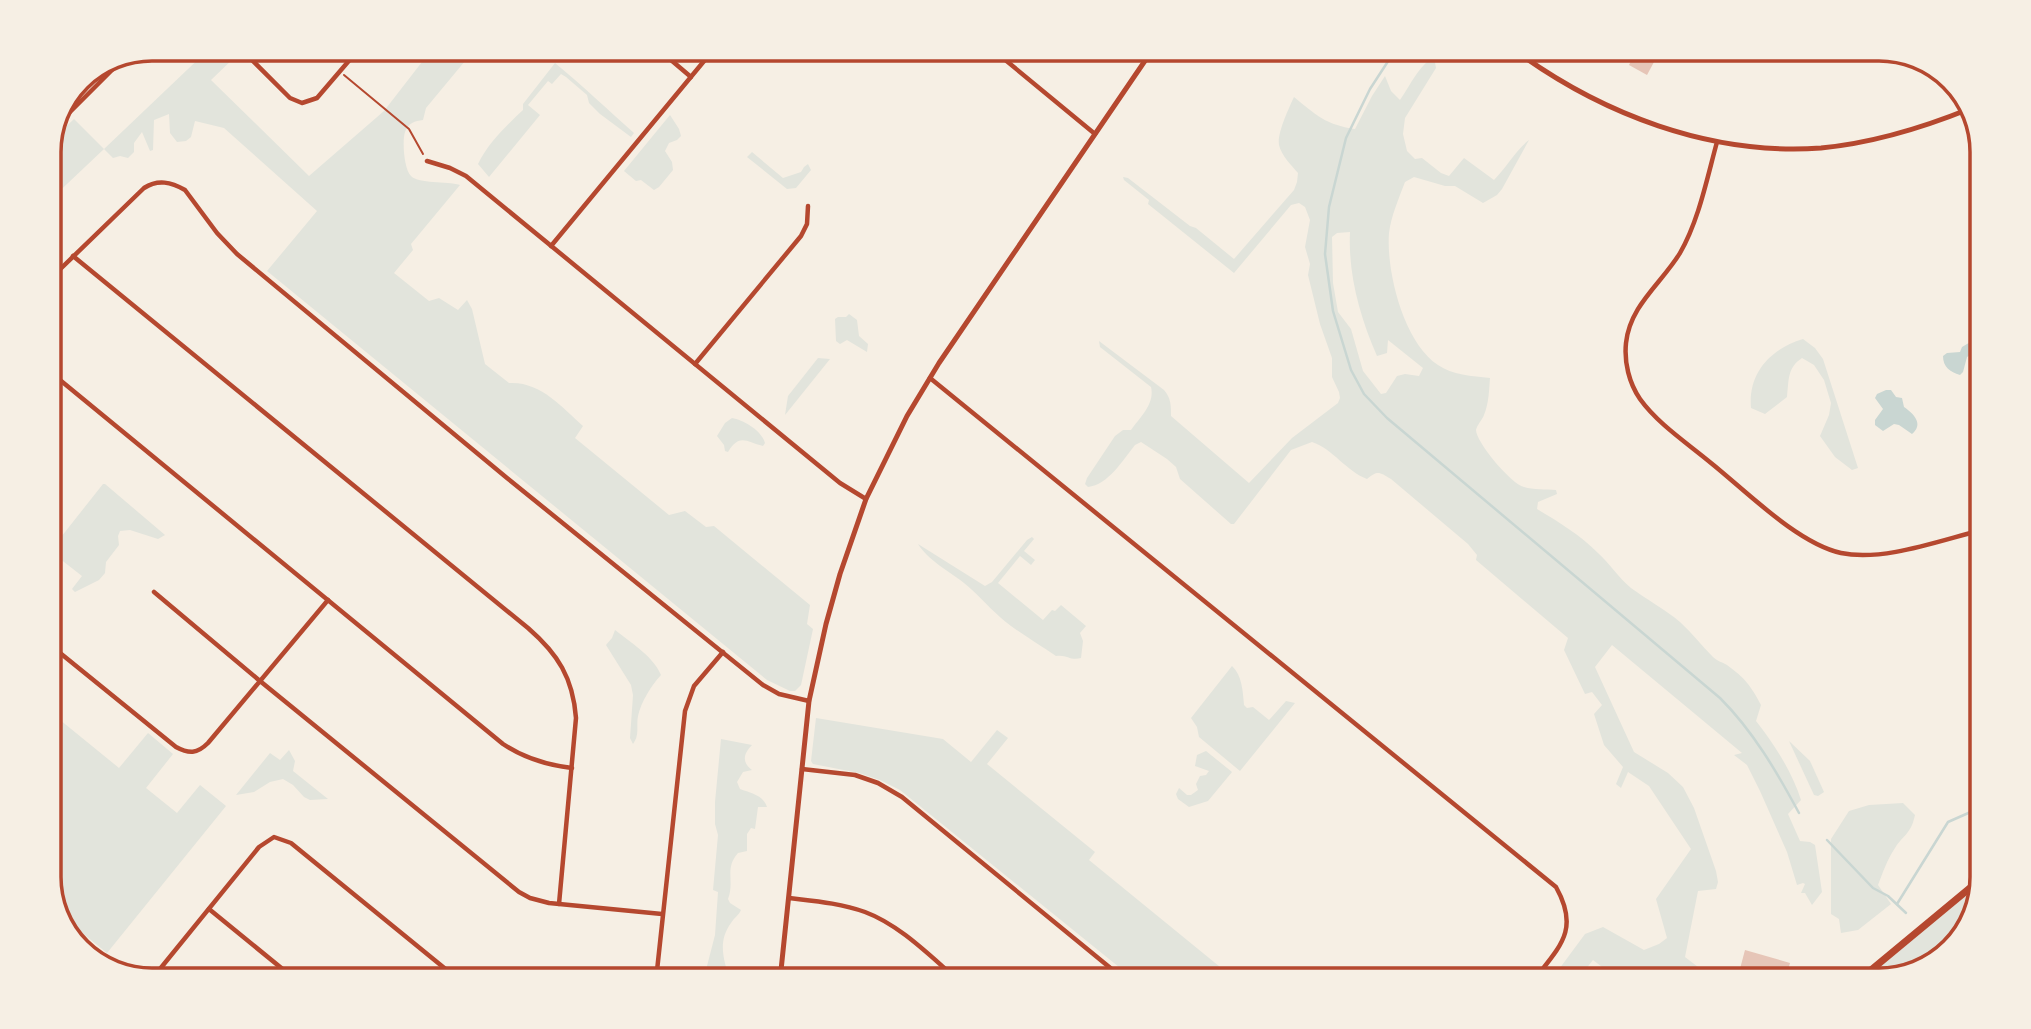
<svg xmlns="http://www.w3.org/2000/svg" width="2031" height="1029" font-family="'Noto Sans',sans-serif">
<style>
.green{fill:#e2e4dc;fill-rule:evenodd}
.water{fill:#c9d6d2}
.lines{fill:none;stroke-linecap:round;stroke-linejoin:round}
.stream{stroke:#c9d6d2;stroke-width:2.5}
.building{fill:#e6c5b7}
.path{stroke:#b5482f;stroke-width:2}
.minor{stroke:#b5482f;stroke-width:4.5}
.tertiary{stroke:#b5482f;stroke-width:5}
.secondary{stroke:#b5482f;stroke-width:5}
.motorway{stroke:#b5482f;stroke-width:7}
.rim{fill:none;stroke:#b5482f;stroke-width:3.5}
</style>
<rect width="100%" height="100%" fill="#f6efe4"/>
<!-- green -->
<g class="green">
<path d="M209,49h21l7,6 -26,25 98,96 75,-65 48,-62h43l-49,59 -3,12c-8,1 -15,3 -18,12 -3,9 -1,37 6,44 8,8 35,5 49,9l-49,59 2,6 -19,23 35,28 10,-3 19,12 9,-10 5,9 13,55 24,19c31,-2 53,24 74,43l-8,12 94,77 16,-4 21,16 8,-1 96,79 -3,19 6,5 -12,56 -6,6h-5l-23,-11 -500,-409 50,-60 -93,-83 -29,-7 -4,16 -5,4 -9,1 -7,-9 -1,-19 -15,6 -1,30 -3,1 -8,-19 -8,11v9l-6,6 -8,-2 -7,2 -9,-9 -55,52v-55l2,-5 23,-22 30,30z"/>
<path d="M1434,57l2,11 -31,50 -2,16 4,17 8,8 7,-1 19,15 8,3 15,-18 30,22c13,-13 21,-29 35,-40l-27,49 -5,6 -14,8 -28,-17h-10l-31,-9 -9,5c-6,16 -14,34 -16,51 -3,39 15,110 49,132 14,10 34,11 52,13 -1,12 -1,25 -6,37 -2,5 -7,10 -8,15 0,12 35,54 48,57 9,3 22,2 32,3l1,4 -19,8 -1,7c22,13 43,26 61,44 12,11 20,24 33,35 16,12 34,21 49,34 12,11 22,24 33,35 4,4 9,5 14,8 18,13 24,21 34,40l-5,16c19,24 36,51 45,79l-13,14 12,27 10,1 5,3 7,47 -10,13 -7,-12h-4l4,-9 -2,-1 -6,2 -10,-33 -27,-61 -13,-26 -13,-10 8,-2 -130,-108 -17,22 39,85 34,21 15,14 11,21 22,63 2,11 -2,7 -18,2 -13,66 13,10 -10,13h-69l-26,-20 -16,20h-26l34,-46 18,-7 41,23 15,-6 8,-6 -11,-39 35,-50 -42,-63 -21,-14 -7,16 -5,-4 7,-17 -19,-22 -10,-31 8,-9 -10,-13 -7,2 -21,-44 4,-12 -92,-78 1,-5 -9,-11 -77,-65c-12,-7 -13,-9 -24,0 -21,-8 -34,-30 -55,-37l-21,8 -57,74h-3l-51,-45 -4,-12 -9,-8 -26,-17 -6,3c-12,15 -27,40 -47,42l-3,-3 2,-6 28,-42 8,-6h8c9,-13 24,-26 20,-43l-51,-40 -1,-6 65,49c7,8 7,15 7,26l78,67 43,-45 46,-35 2,-5 -1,-6 -7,-15v-19l-12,-34 -12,-49 2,-11 -5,-17 5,-27 -5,-13 -6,-4 -8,2 -57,68 -86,-69 1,-4 -25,-20 -1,-3 5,1 62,48 6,2 38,31 60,-69 3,-8 1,-9c-6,-7 -17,-18 -19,-28 -2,-12 10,-37 15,-48 22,18 32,28 61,32l17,-33 13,-20 6,15 9,9c10,-14 19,-35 34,-43zM1350,232c-2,43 10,85 27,124l10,-3 1,-13 35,28 -4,8 -14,-2 -8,2 -11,17 -5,1 -18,-23 -12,-42 -13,-17 -5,-29 -1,-46 5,-4z"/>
<path d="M555,63c27,22 53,47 79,70l-3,4 -31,-23 -11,-11 -2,-8 -21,-18 -5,-3 -9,10 -4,-3 -20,24 12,10 -51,62 -11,-13c10,-21 28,-38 45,-54v-6z"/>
<path d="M670,115l9,14 2,7 -4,4 -8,3 -4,8 7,11 1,8 -14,17 -5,3 -13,-10 -5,1 -12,-10z"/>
<path d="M752,152l31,26 18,-6 3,-5 4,-3 3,6 -15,18 -9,1 -40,-32z"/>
<path d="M849,314l8,6 2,16 9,8 -1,8 -20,-12 -7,4 -4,-3 -1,-22 3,-2h8z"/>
<path d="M1803,339l12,9 8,11 35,109 -6,2 -17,-13 -15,-21 9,-21 2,-12 -7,-23 -10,-15 -12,-7c-15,10 -13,22 -15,39l-22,17 -14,-6c-3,-35 19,-59 52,-69z"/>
<path d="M818,358l12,1 -45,56 3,-19z"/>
<path d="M732,418c12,2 30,13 33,25l-2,3c-17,-4 -23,-13 -35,6l-3,-1 -1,-6 -7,-9 8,-13z"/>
<path d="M103,484h2l60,51 -7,4 -28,-9 -10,1 -2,5 1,9 -13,17 -1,11 -6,7 -24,12 -3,-3 10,-13 -32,-25z"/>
<path d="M1032,537l2,2 -10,12 11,9 -4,5 -11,-9 -22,27 45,37 9,-10 3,1 6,-6 25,21 -6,7 3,8 -2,17c-11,3 -14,-4 -25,-2 -15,-10 -31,-20 -45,-30 -15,-11 -27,-25 -40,-37 -17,-16 -40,-25 -53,-45l67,42 7,-4 35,-42z"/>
<path d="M615,630c15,12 38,26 46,45 -10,11 -20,27 -23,41 -2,10 2,19 -5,28l-3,-6 3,-43 -2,-10 -25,-40 6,-7z"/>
<path d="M1232,666c10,9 11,26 12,39l3,3 6,-1 16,13 17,-19 9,2 -55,68 -41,-34 -2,-10 -6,-9z"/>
<path d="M49,711l70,57 29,-35 25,21 -27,34 31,25 23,-28 26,21 -119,147 -48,-39 -10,-30z"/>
<path d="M816,718l127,21 28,23 26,-32 11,8 -21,26 108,88 -6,8 147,120h-101l-235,-190 -20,-10 -21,-7 -46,-9 -2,-3z"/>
<path d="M721,739l31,6c-8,8 -11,17 0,25l-9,2 -6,10 3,7c11,4 23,6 27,18h-9l-3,22 -4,-1 -4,6v17l-9,2c-14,16 -3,27 -10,46l2,4 11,7c-2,5 -7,8 -10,13 -14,19 -7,38 -1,57h-22l-1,-14 8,-31 3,-43 -5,-2 5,-55 -3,-11v-22z"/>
<path d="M1789,741l21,20 14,31 -6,4 -4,-1z"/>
<path d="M289,750l6,11 -2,10 35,28 -18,1 -6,-3 -11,-12 -10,-6 -13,3 -16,10 -18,3 34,-42 10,7z"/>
<path d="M1206,751l26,21 -24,29 -19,6 -11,-8 -2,-5 3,-6 8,7h4l7,-5 -2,-6 4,-8 6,-1 3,-4 -14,-5 2,-11z"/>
<path d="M1903,803l12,12c-4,19 -11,19 -20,33 -8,12 -12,24 -17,37l13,19 -33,26 -17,3 -2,-14 -8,-5v-75l18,-28 20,-6z"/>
<path d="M1980,884l-8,38 -36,41 -56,17h-16z"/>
</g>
<!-- water -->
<g class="water">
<path d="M1982,335v20l-3,3 -9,-3 -3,2 -4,15 -3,3c-10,-3 -17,-8 -17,-19l4,-3 13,-1 2,-5z"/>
<path d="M1886,390h5l5,7 6,1 2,9c10,7 20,17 8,27l-13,-9 -5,-1 -11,7 -8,-6v-5l8,-11 -8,-11 2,-4z"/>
</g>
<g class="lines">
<!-- stream -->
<g class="stream">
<path d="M1396,49l-26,40 -24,49 -17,69 -4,47 8,57 18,59 13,24 23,24 333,280c33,33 57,74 79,115"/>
<path d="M1827,840l46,48 15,8 18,17"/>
<path d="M1897,904l51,-82 34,-15"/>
</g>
</g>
<!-- building -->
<g class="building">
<path d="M1637,49h24l-14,26 -18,-10z"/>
<path d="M1745,950l45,13 -5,17h-48z"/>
</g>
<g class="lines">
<!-- path -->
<path class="path" d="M344,75l65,54 14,25"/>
<!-- minor -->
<g class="minor">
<path d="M241,49l49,49 12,5 15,-5 42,-49"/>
<path d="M658,49l33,28"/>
<path d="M992,49l103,85"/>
<path d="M61,121l59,-59"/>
<path d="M1717,142c-10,36 -18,78 -37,111 -18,30 -50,52 -54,90 -2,19 3,40 14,56 18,25 47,44 71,64 35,28 86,80 130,90 42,9 100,-13 141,-23"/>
<path d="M427,161l23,7 16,8 374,307 26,16"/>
<path d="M551,246l163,-197"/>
<path d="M73,256l455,372c30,26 45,50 48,90l-17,186"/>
<path d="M49,280l95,-92c14,-9 27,-6 41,2l32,43 20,21 270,224 256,207 16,9 30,7"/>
<path d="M695,364l106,-128 6,-12 1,-18"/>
<path d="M49,371l454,373c22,15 44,21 69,24"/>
<path d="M930,378l626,509c24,43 4,59 -22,93"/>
<path d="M154,592l106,89 259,211 11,6 19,5 113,11"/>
<path d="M49,644l127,103c13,7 21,7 32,-4l120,-143"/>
<path d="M802,769l53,6 23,8 24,14 223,183"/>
<path d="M789,898c25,3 51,5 76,14 35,13 65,44 93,68"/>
<path d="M209,909l87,71"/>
<path d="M63,925l58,48"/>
<path d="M151,980l108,-133 15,-10 17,6 168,137"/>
<path d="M656,980l29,-269 9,-25 29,-34"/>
</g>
<!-- tertiary -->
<path class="tertiary" d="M780,980l29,-279 17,-77 14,-50 26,-75 41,-83 32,-53 214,-314"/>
<!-- secondary -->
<path class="secondary" d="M1513,49c88,65 197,107 308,99 52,-5 101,-20 148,-39"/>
<!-- motorway -->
<path class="motorway" d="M1859,980l123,-102"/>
</g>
<!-- crop -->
<path d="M0 0H2031V1029H0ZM152 61H1879A91 91 0 0 1 1970 152V877A91 91 0 0 1 1879 968H152A91 91 0 0 1 61 877V152A91 91 0 0 1 152 61Z" fill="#f6efe4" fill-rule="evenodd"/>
<path class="rim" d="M152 61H1879A91 91 0 0 1 1970 152V877A91 91 0 0 1 1879 968H152A91 91 0 0 1 61 877V152A91 91 0 0 1 152 61Z"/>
</svg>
